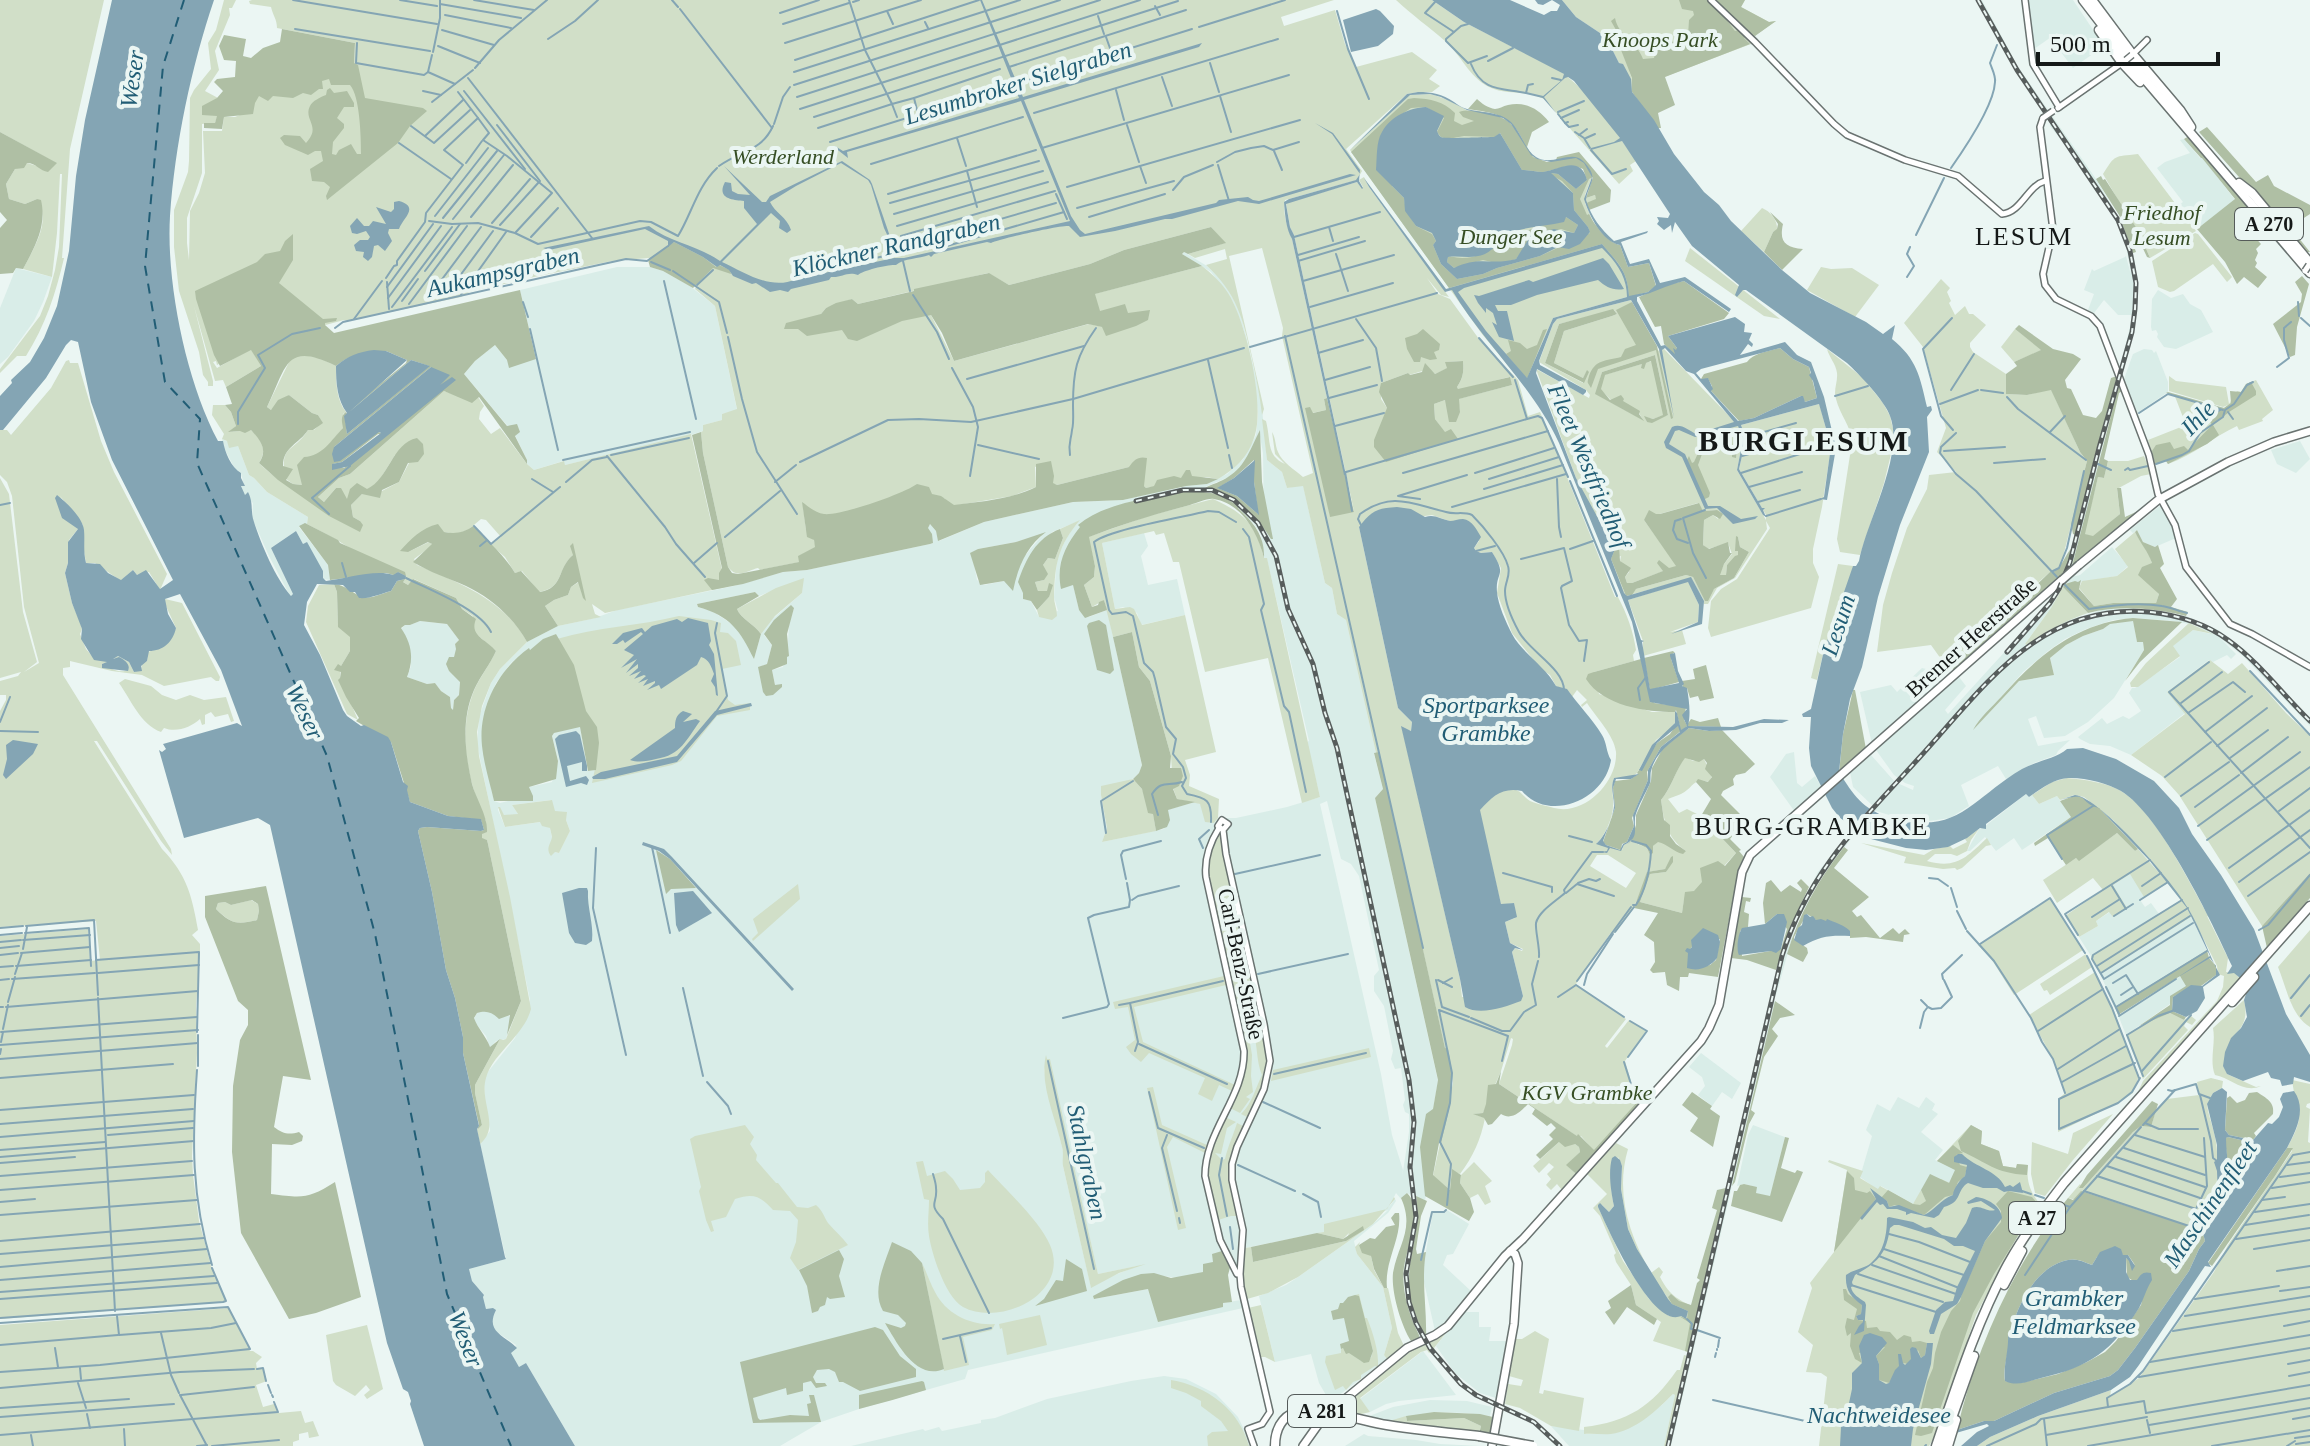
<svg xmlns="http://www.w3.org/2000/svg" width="2310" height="1446" font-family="'Times New Roman',serif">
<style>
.built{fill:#d9ede8;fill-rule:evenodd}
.green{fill:#d1dfc8;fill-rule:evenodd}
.forest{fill:#afbfa4;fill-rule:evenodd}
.water{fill:#84a5b4;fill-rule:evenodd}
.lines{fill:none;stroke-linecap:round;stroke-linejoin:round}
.stream{stroke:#84a5b4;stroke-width:2}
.ferry{stroke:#215d75;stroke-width:2;stroke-dasharray:10 8;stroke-linecap:butt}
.minor-casing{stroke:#6a7371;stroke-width:8}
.major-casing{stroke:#6a7371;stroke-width:10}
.highway-casing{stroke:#6a7371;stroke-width:11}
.minor{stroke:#fff;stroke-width:5}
.major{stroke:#fff;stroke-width:7}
.highway{stroke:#fff;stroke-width:8}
.rail-casing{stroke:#575d5c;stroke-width:5}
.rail{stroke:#ebf6f3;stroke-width:2;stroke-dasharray:6;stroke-linecap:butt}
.minor-bridge-casing{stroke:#6a7371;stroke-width:8;stroke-linecap:butt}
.major-bridge-casing{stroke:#6a7371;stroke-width:10;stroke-linecap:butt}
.highway-bridge-casing{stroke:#6a7371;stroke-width:11;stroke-linecap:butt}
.minor-bridge{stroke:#fff;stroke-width:5}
.major-bridge{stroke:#fff;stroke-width:7}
.highway-bridge{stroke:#fff;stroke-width:8}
.labels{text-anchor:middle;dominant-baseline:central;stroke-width:8;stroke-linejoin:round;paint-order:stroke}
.shield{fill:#ebf6f3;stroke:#555b5a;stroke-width:2}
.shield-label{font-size:20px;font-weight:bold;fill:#151918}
.park-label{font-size:22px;font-style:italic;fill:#364e24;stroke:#ebf6f3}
.street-label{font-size:22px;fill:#151918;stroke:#ebf6f3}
.water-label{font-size:24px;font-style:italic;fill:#215d75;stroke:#ebf6f3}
.quarter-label{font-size:26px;letter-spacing:2px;fill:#151918;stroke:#ebf6f3}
.district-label{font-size:30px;font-weight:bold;letter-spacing:2px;fill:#151918;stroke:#ebf6f3}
</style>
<rect width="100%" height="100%" fill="#ebf6f3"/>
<!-- built -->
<g class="built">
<path d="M1976,0h6l35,65 79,114 29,49 10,34 3,38 -4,32 -12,41 -2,-5 13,-53h-15l-14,-15 -10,13 -6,-3 6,-16 -10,-4 8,-21 2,2 31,-14 1,-1 5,19 -6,-35 -11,-23 -39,-60 -25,-31v-4l-39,-59z"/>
<path d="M2028,0h45l31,46 -31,22 -13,-17 6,-5 -9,-13 -23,16z"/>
<path d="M2184,139l16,19 2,-1 33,43 -38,29 -18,-24 4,-3 -26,-34 8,-6 25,-9 -10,-13z"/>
<path d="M1184,252l23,14 16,15 17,30 21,87 6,62 15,12 5,16 16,-3 22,98 7,5 5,26 9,6 30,133 -2,1 9,35 -8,9 63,283 -5,29 -7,86 -1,4 -9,-3 1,31 -9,41 3,37 13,31 -2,1 -3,-3 -10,-24 -5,-31v-13l9,-38v-33l-6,-3 -6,6 -5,-6 -7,14 6,-8 1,2 -8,12 -34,28 3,13 26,33 9,41 -8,27 3,4 -57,43 -11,-19 -8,-29 -36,8 -16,-66 27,-11 12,-8 75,-53 15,-14 -64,22 -79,16 -3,21 -8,2 -20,-9 -10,10 -27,6 -13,-2 -70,23 54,-10 74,14 19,-3 2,8 -275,62 -3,9 -106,30 -38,13 -41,24h-205l-49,-83 -7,4 -3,-4 -5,-10 5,-8 -22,-15 -2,-10 3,-10 -2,-2 -7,1 -3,-12 1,-2 -12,-14 -3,-12 37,-10 -26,-115 10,-13 -5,-29 -1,-20 3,-9 28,-35 15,-38 -53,-256 2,-27 12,-34 9,-14 27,-27 31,-16 37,-8 22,-8 117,-24 49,-14 24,-2 123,-26 3,-1 -6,-15 3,-4 6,7 3,10 45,-19 89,-20 50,-2 63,-14 21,-2 20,-10 16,-15 13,-24 2,-20 -3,-31 -11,-53 -11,-29 -22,-30 -29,-18zM1259,431l4,22 1,75 -23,-25 -11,-7 -25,-9 24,-10 9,-8 11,-12zM1197,490l21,4 10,4 26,26 7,11 3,23 3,1 42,182 -2,1 13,55 -33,10 -51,11h-18l-4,5 -14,-19 -5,-2 -28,8 -3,19 -62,13 5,-14 -6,-33 33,-17 5,-5 3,-8 -35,-155 -18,7 -10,-7 -6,-26 -12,4 19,-61zM1079,521l-11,14 -11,22 -3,40 4,14 -19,6 -8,-16 -8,-2v-6l29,-61zM1043,534l-20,24 -6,14 -13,9 -20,4 -7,-5 -4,-22 5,-9 38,-7zM803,579l-1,14 -33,29 -8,12 -7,25 -4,-12 -15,-21 -23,-15 -14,-4 -1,-3 58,-12 4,4zM794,608l-5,17 -2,32 -4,10 -11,3 3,15 -16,-18 8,-3 5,-19 -8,-10zM556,634l40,136 -8,1 -8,-45 -18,4 -8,3 -2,3 6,25 -6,21 -23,5 2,8 -31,8 -6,-2 -12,-58 1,-23 4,-16 9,-21 15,-20 17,-14 2,1 14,-11zM551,800l3,11 12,9 4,11 -11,22 -4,-1 -5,-24 -9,-6 -36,5 -7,-17v-3l6,8 8,1 6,-2 -6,-9zM1327,801l14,58 10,5 8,12 20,94 -5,6v15l10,15 9,45 -2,8 4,10 6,-1 4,32 -2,5 2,7 4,2v18l-7,46 1,-8 -11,-35 -11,-61 -61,-270zM1049,1059l49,215 39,-8 -27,11 -19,10 -28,-121v-15l-19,-81z"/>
<path d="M617,267h33l13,4 27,15 25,20 22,104 -15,4v6l-19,5v6l-12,4 -126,30 -2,-4 -29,9 -7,-6v-4l-12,-25 -51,-61 11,-13 20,-16 12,15 29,-1 -16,-69z"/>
<path d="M16,268l36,9 -9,25 -9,19 -26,36 -8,7v-56z"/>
<path d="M2158,290l13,8 12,-4 7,10 11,6 12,22 -37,17 -12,-2 -7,-10 1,-3 -2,-4 -4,1 -1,-4 1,-28z"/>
<path d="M2144,349l8,1 2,3 2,-2 12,31v10l-31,21 -13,-34 9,-25z"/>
<path d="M2117,377l3,8 -13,44 -25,104 -12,39 6,4 4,-1 32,-28 16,19 -11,10 -52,8 -14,24 -26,36 2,1 18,-13 21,-11 39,-12 27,-1 54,8 32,14 26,19 66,69v8l-67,-70 -23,-18 16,16 -5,5 -4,-4 -14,7 -4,-2 -42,32 18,21 -54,42 -21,-9 -20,-2 -10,-5 -2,-2 24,-19 5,6 16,-8 6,3 12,-8 -12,-18 3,-5h3l45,-31 -8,-11 21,-16 18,4 -16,-9 -22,-4 -40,-3 -20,2 -27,9 -21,10 -17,12 -25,21 -48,55 44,-46 35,-6 -4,-17 16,-13 17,-9 20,-7 7,-5 23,-4 4,22h6l1,8 -30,48 -26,24 -23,14 -21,2 -8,-22 -8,3 10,27 32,-6 -12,11 -2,4 -22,8 -28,16 -8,-13 -37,19 8,21 -19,12 -34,5 -40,-12 -2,1 -5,-2 4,-4 -20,-19 -3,-15 21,-17 24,27 18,8 1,-4 -9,-3 -11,-8 -18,-25 83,-73 7,9 -21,24 3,4 62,-68 39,-45 7,-11 9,-18 9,-26 20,-87z"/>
<path d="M222,439l16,7 11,29 5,3 13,14 41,25 -1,7 -8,3 29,38 2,15 -7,-1 -17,-36 -3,1 -7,-13 -25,17 22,46 -1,2 -3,-2 -20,-38 -17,-38 1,-15 -10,-10 -2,-8h3l-3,-12 -6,-4 -10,-19z"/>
<path d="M2300,441l10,18 -14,14 -19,-9 -6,-14z"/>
<path d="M2161,505l6,10 9,23 -21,9 -12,-5 -6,-12 -4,3 -3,-3z"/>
<path d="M1144,533l4,13 -7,10 7,29 29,-6 8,36 -44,10 -4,-12 -14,-6 -8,2 -13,-66z"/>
<path d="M420,621l27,3 12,16 -4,4 2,5 -8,22 11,10 -1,14 -5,5 -1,11 -2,-3 -1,-11 -9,-6 -6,-8 -8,1 -20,-7 4,-11 -10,-37 4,-4h5z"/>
<path d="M1922,668l4,1 14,16 -68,59 -12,-52 31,-7 6,7z"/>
<path d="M1794,752l3,31 5,4 13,-11 7,12 -27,24 -25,-35 16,-23z"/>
<path d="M2026,794l3,3 3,-2 7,9 18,-8 14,21 -49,33 -8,-12 -18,13 -11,-14 -15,14h-3l12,-22 5,-2z"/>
<path d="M1854,827l4,3 -38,49 -24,45 -20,71 -5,-3 21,-69 26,-51z"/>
<path d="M2131,873l13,24 -4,3 5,7 6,-4 8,11 -68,42 -12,-19 19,-11 -2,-5 14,-9 16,-4 -13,-23z"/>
<path d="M2191,917l16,33 -92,57 -15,-33z"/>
<path d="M2181,976l6,10 -17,18 -44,31 -8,-20z"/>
<path d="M1770,999l5,2 -65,279 -37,157 -2,9h-4z"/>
<path d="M484,1010l24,4 3,5 -5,20 -10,2 -6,7 -4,-12 -10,-12 -2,-5 3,-6z"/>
<path d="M1701,1053l40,30 -9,16 -10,-7 -10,14 -14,-11 7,-9 -3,-9 -13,-10z"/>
<path d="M1898,1097l21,11 7,-11 9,7 -3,6 6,4 -17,18 22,18 -8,10 21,10 -7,13 -36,21 -32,-18 -3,4 -18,-13 12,-41 -6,-6 11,-26 13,7z"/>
<path d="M1753,1125l32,12 -15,60 -15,-4 -3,-7 -8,-2 -7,2 11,-51z"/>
<path d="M1447,1210l22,14 -16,30 -6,1 -4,10 29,27 -23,27 -14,12 -13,-58 11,-61 12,1z"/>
<path d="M1463,1312h16v15h12l-2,14h17l-10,57 -16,-5 -25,-20 -19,-27z"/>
<path d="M1423,1351l33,44 -57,6 -13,3 -16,8 -10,-13z"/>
<path d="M1164,1376l22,3 30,15 22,23 14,29h-401l72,-17 2,2 14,-4 3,4 39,-8v-3l14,-2 52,-19 84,-18z"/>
<path d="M1673,1394l2,1 -11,51h-95l-18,-20 33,4 1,4h26l51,-29z"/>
<path d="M1430,1400l37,1 25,6 -2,9 -25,-3 -31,-1 -48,10 -22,-4 29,-11z"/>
<path d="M1364,1434l4,2 48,4 24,4 41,2h-136z"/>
</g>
<!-- green -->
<g class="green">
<path d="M0,0h104l-34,149 -8,109h2c-8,35 -19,68 -38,98h-9l-17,17v-4l40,-53 8,-20 7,-26 4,-23 3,-73h-2l-3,59 -5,44 -29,-8c11,-21 29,-48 14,-70l-12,5 -16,-5 -3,-15 9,-15 12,-6 10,3 19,-3 -56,-31z"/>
<path d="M224,0h12l-4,8h-3l1,7 -15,36 4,19 -14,21 13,7 -7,4 -9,13h16l-3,8 -13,1v49l-15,45v25l2,17 1,-49 9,-18 6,-20 -2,-42h19l2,-14h11l7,-3 7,-45 105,-6 1,-20 -78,-15c0,-9 -4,-12 -6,-21l-21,-3 -1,-3 3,-1h1082l-53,17 3,9 51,-16 10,34 11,23 56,-15 25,18 -8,9 11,7 -8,6h-14l-11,2 -61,55 16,22 -5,9 -68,19 -4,1c-3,13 3,29 7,39l35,159 -3,1 2,11 -14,3 18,103 24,-5 -60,-276 -4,-8 -4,-24 71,-21 5,6 1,-1 -4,-7 5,-3 5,10 80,110 -8,-2 -14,-17 11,16 12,5 29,40 39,41 10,36 12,-4 11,25 64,160h3c9,17 15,34 18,53l-3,5 1,6 -40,11 5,22 53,18h23v11l-7,8 -12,9 -19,33 -5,4 -18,1c-4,10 0,17 -1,28 0,11 -8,30 -16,37l25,7 2,-5 7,-4 16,7 3,7 3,-9 5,-5c13,3 12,9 28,10 -19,-13 -22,-30 -25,-51 11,-13 14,-29 24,-43l8,4 11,-2 8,17 -3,6c-17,-5 -15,6 -28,12 -4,2 -9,3 -13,5l11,14 8,-4 14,7 35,37 -12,13 -40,34 -2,13 -42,-11 10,-28 16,-2 4,-10 -5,7 -17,3 -10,26 -4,8v2l-18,24 -6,2 -34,50 50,35 -21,27 2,2 22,-28 17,11 -21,30 12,41 -43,49 -13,-15 -3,1 -79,-53 13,-39 1,-6 -2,-1 -10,33 -18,42 -9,1 11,4c-4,21 -12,39 -25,56l-8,-3 -2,19 -17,-14 20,-93 -5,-33 -3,-1 -66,-296h-3l-30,-133 -9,-6 -5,-26 -7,-5 -22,-97 -16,2 -5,-16 -15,-12 -5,-41 4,2c5,19 0,35 19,43l-10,-10 -3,-22c4,7 3,13 6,20 4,10 17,18 25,25l10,-4 -31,-137 1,-8 -21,-80 -33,8 35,153 -2,6c-2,-19 -6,-37 -10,-56 -9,-40 -15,-66 -46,-94l21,-6 -2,-10 -30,9 -7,-4 37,-11 -14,-16 -87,23 -34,14 -81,21 -21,-12 -130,31 -6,-5 -26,9 -5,6 110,1 23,46 135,-37 14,3 -9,-33 108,-28c10,8 19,16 26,27 18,28 38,113 26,145 -6,19 -19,31 -36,41l-12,-2 -60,11 -2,-2v-7l-15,-12 -72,18 -4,-1 -4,-22 -14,5 1,20 -24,9 -60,10 -8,-8 -115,21 -26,-13 3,24 8,10 2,7 -17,9 1,6 -40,8 -2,-2c-10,2 -20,12 -30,-1l-25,-114 -2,-21 2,-1v-6l19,-5v-6l15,-5 -22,-103 -20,-17 2,-4 -19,-14 -29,-13 -37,3 -83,17 -2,-5 -10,2 1,6 -46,10 -11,6 -113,24 -4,-1 -89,24 -38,21 -1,-4 -3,1 4,6 34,-19 10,17 -35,21 -3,-7 -8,1 -21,-75 19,75v5h-5v-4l-5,-7 -4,-23 -20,-61 -5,-44v-37l14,-38 1,-11 1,-63 4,-8 17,-21 -3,-26 8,-13zM1463,361c1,11 0,17 -6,26l1,3 51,-13 3,8 -54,14 2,13 -15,-12 -11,4 1,15 10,14 -58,-25 -6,-9v-16l27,-10 1,2 20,-6 6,5 13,-6 -2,-6zM1432,515l20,7 27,19 -5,7 2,3 5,2 11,-1 9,16 -4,25 15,40 29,36 9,6 6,11 13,6 3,5 5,-7 10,10 -6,5 1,2 5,-4c9,14 27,32 29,49 2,29 -31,64 -62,56 -6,-2 -18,-4 -24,-7 -8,-5 -9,-12 -20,-12 -13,0 -22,13 -31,21l22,95 13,-2 1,15 -10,4 5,21 13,6 -1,2 -7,-3 -3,4 11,44 -61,1 -2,-18 -58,-251 9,3 1,-9 -14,-14 -39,-181 2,-2zM1597,855h11l28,18 -10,15 -36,-22z"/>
<path d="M1396,0h36l32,22 96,49c32,23 54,58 76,90l-6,4 3,6 -14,13 -75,-85c-21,-10 -36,-3 -55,-12 -20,-10 -28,-32 -44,-46 -16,-14 -33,-26 -49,-41z"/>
<path d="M1562,0h183l-4,7 28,15 7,-1 -23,16 -2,7 -116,44 -6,-18 3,8v14l-9,-27 -4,-2 -13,-26 -30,-20z"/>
<path d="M1430,94c40,10 67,43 102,62 18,10 41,14 60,21l-7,18v5l1,-2 9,-3 2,5 -12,3 8,19 21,22 20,51 -81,23 -29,67 -42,-51 -132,-184 59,-55z"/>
<path d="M2138,154l58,77 -46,27 -11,-26 -14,-20 -22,-38c13,-20 10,-17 35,-20z"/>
<path d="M1762,208c8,3 16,12 15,22l-4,2 -9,20 -23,-21z"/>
<path d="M2195,233l3,1 34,43 -5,5 -14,-18 -39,27 -4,1 -12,-5 -6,-26z"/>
<path d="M1690,248l90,71 -16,-3 -79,-55z"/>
<path d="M1821,267l10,2 21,-1 27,17 -24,32 -48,-27z"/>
<path d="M1941,279l9,9 -3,4 4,9 -2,2 6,12 10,-9 4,8h4l13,11 -16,18v4l3,5 33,22v20l21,1 24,-6 29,63 7,9 -27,108 -8,4 -2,-1c-35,30 -65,69 -104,94l-15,-21 -54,7 6,-47 9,-32 15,-45 20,-39 2,-14 27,-3 -19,-20 9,-24 -23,-81 -19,-24z"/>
<path d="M1631,300l26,51 7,-2 74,76 5,14 -6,31 29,50v-5l-27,-46 7,-30 -5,-14 78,-21 1,2 11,42 -9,59 -9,42v14l6,14 -8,31 -100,29 -3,-9 3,-27 10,-12 16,-10 33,-51 -4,-7 1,8 -32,49 -18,10 -9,16h-4l-1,-5 -12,-21 -65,18 -2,-2 -48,-116 -40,-109 53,29 1,-3 -4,-5 -47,-28 14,-38 4,-5zM1614,310l3,4 -5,2 -48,15 -10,32 29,15 4,-7 -4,12 -38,-20 14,-39zM1655,355l13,60 -21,7 -2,-5 8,2 11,-4 -12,-54 -48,14 -4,14 11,11 28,13 4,7 -47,-26 6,-22zM1698,503l5,8 14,-1 1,9 -5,-4 -9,5 -1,25 5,4 20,-6 4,11 -8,10 -5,11h7l1,-10 11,-9v-19l2,10 9,5 -15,26 -20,11 -9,11 -12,-23 -7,-2 -50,14 -10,7 -15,-37 10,-3 -1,5 9,11 -4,5 2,6h5l45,-17 -33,-46 12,-5z"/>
<path d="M2015,329l27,21 -28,12 -13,-15z"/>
<path d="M1827,349l35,28 21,26 7,13 3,13 -2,25 -7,29 -24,72 -20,-3 -3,-13 15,-97c-1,-16 -12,-27 -16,-43 -3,-9 2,-17 1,-26 -1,-9 -8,-16 -10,-24z"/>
<path d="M300,354l20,4 16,8c0,15 0,34 10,46l-3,2v14l-17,20 -12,9 -12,28 -9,-1 -7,-5c-8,-35 8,-26 22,-49h6l8,-8 -4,-7 -6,-2 -23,-18 -18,15 -4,-3 23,-47z"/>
<path d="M69,360l1,3h8l23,78 13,31 53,102 -7,16 -11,-18 -12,3 -4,-5 -12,11 -26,-18h-9l-3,-18v-20l-23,-29 18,33 -9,11 -1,23 -3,10 7,30 8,19 2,7 -2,5 6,15 6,7 17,6 -7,2c8,4 19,11 27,5l-5,-9 -11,-2 5,-2 11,6 5,10 7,-3 1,-5 5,-3 1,-9c20,-7 17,-4 28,-24l-11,-24v-5l17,4 38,74 -1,4h-3l-5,-4 -47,9 -22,-11 -30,-4 -42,-10v6l-7,1v7l108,174 1,6 -11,-14 -64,-100h-3l68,108c25,26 30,47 36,81l-6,5 8,9v9l-4,53 1,47 -5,103 1,19 6,46 12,45 15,36 -226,17v-383l88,-7 2,32 10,-1 -4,-39 -96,6v-216l6,-11v-5h-6v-14l18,-5 3,-4 -21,6v-200l9,16 14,118 14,50 -13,10 15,-9 -15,-56 -12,-111 -5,-14 -7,-7v-45h7l4,5 40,-47 15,-27z"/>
<path d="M2169,376l7,5 50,6 3,17 8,-13 4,1 5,-8 10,-4 17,30 -11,9 1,2 -24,9 -2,-4c-24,11 -43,29 -69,38l-2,-3 -11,3 -7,-24 38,-15 -12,-31 44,13 6,1 4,-3 -5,2 -54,-16z"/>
<path d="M444,391l12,4 22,2 6,9 -4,6 -1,7 12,15 9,-6 27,36 7,6 30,-9 1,4 126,-31 35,153 -121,26 -13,-9 3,10 6,3 -43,9 -13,-20 9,-6 14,-5 3,-8 8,-5 4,16 -10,-43c-16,14 -9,33 -34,37l-17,-21 -7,2 -10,-16 -14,-12 10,-8 -15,-17 -5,-1 -13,11 -12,4 -12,-2 -36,20 21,-10 4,3 -19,14 3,6c41,17 88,35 110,77l-27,27 -9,14 -9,23 -5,26 2,24 31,141 21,112c-7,27 -39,45 -45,69 -7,24 15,49 -6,66l-3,-14 5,-5 -7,-32v-8l25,-46 3,1 3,-1 15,-38 -33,-157 -1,-4 -5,-1v-5l4,-13c-18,-37 -28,-85 -14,-125 5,-16 17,-29 24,-45l-22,-19 -1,-16 -11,-7 -6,-11 -42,-19 -6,6 -71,-45 -30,-16 1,-7 -41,-25 -13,-14 -5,-3 -11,-29 -9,2 -2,-7 -5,-2 2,-5 -12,-19 1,-10h12l6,7 5,14 -7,6 22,-2c10,10 17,19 8,33 13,13 27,21 41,31 19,15 38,27 60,37v-10l-7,-4 -2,-12 11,-11 20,-3 17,-9 10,-19 -14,-8 -18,29 -30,16 -11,-12 -12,14 -6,-5 21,-19 11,-4z"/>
<path d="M2144,456l7,18 -10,2 -24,13 3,25 -27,23 -9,-3 14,-57 6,1 4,-17h20z"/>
<path d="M1213,499c31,14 43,25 51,59h3l53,239 -18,6 -34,-145 -63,14 -26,-110h-6l-9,-29 -8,2 -2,-4 -52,12 13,66 15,-2 4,2 8,16 43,-10 31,137 -31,8 5,15 -1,11 30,13 -1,19 -4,5 -9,-1 -5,-18 -23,-5 -4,-11 -2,-32 -21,-75 -11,-14 -7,-35 -19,5 -9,-37 -12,7 -8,-22 10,-8 1,-11 -7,-29 60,-21z"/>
<path d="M1080,520c-22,26 -25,43 -26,77 0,6 3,12 3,19l-5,4 -13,-3 -2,-7 12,-13 -2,-6h-9l-3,-9 9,-2 -1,-15 5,-7 7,1 8,-21 -3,-9z"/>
<path d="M2135,532c5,10 15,20 17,31 1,7 -1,16 -1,22l8,9 -3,9h-43l-19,3 -15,-18 3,-7 35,-5 11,-9 -13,-18z"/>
<path d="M1838,564l15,2 -1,6 -28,78 -7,30 -6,-2z"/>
<path d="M804,578l-2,15 -27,23 -14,18c-6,-9 -21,-16 -24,-25l39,-21z"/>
<path d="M1688,581l11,24 -1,17 -28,10 12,-2 4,14 -43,12v-15l-15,-41z"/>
<path d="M334,584l3,8 1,34 12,10v15l-9,15 -1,12 18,42 -11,-6 -41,-92 2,-16 11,-21z"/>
<path d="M2063,587l25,26c-23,8 -42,18 -61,32l-2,-1 26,-36z"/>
<path d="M679,616l32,4 10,3 -1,9 8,1 8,8 5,24 -19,4 6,31 7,5 15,-2v7l-33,6 -36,45 -9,4 -80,18 4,-19 -39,-125c40,-12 82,-13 122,-23z"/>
<path d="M2189,623l24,11 -20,-4 -20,16 7,10 -42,31h-7l-1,-4 16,-20z"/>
<path d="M2210,660l18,14 14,-11 44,50 24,23v137l-48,53 -83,-131 -17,-19 -31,-21 54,-41 -18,-22z"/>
<path d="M125,679l26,7 11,9 14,5 14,-5 14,5 22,-3 8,24 -3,1 -3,-8 -13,3 -4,-5 -6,3v9l-3,1 -2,-6c-9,8 -23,14 -36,9l-3,4c-20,-7 -30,-32 -42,-49z"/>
<path d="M2067,778c18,2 39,4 54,13 35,21 67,90 88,126l-2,-1 21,42 -2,14 9,1 5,6 -102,113 5,-11 74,-80 6,-14 1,-11 -6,-2 -1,-8 -29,-58 3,9 -91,57 -9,-18 90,-56 6,8 -37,-49 -37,-39 -29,-23 -10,-2 -14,5 -3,-4 -18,8 -7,-9 20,-13z"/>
<path d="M1133,779l9,10 11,24 3,18 -54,11 5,-14 -6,-33v-9z"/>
<path d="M552,800l3,11 12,1 -1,8 4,11 -11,22 -4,-1 -4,4c-6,-8 0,-12 1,-19l-2,-9 -8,-2 -2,-4 -35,5 -7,-20h2l4,8 14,-1 -6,-9z"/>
<path d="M1979,829l-8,11 -4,11 -10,5 -6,-2h-16l-8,7c29,8 39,-3 60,-23l4,7 -5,1 -24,22 -5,2 -2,-2 -12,1 -39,-6 2,-6 -45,-14 63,12 10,-6 16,-3 3,3 14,-7 -2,-3z"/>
<path d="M1219,830l4,2 17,90 -19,5h-3l-11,-50 1,-22z"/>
<path d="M2117,833l18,18 3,-2 30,34 -24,14 -14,-23 -17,11 14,23 -14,9 -4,-5 -13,9 2,5 -19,11 -14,-21 38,-26 -10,-12 -36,25 -14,-23 33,-22 3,2z"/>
<path d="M798,884l2,15 -47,42 -1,-2 6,-6 -5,-14z"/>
<path d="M2051,898l32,52 -69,45 -22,-35 -14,-15z"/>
<path d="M251,900l7,4 1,7 -2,9c-21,5 -25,4 -41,-11l2,-6 7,-1 6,3z"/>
<path d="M1238,927l3,1 21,93 -18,5 -4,-3 -20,-89 2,-3z"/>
<path d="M2310,930v97c-19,-11 -24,-41 -32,-60z"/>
<path d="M2086,954l6,13 -42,28 -3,-5 -3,1 -4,-7z"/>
<path d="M2095,972l19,39 25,65 -6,17 -15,10 -60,29v-33l6,-5v-3l-11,-32 -24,-44z"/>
<path d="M1224,976l2,9 -92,22 9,35 92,43 -3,6 -13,-6 -7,16 -14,-7 7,-16 -56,-25 -8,9 -10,-8 -5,-7 9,-7 -7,-33 -13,2 -2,-7z"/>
<path d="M2244,1000c4,18 0,26 -13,39l-4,35 29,13 5,-1c-17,8 -30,-8 -46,-11 -6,-15 1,-31 -2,-47z"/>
<path d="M2170,1013l14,7 7,-4 5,4 -4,5 -6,-3 -2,4 4,4 -45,49 -17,-44 28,-16z"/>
<path d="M1262,1027c11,32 1,61 -13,91l-8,-4c12,-12 14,-25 21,-39 -6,-14 -4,-29 -9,-44l-4,6 3,18 -1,21 2,16 -7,5 4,2 -10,14 -10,-5 16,-39v-18l-3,-19z"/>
<path d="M1369,1048l2,9 -100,24 2,-11z"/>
<path d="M1046,1055l1,4h3l48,215 48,-10 -27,9 -28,15 -28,-122c-1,-7 1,-13 -1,-19 -6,-29 -23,-62 -16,-92z"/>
<path d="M2211,1078l12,3 -1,7 -9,5 -6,12c2,13 7,24 9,37 2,11 3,56 -1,64l-9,-1 9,6 -6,17 -12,1 -129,-31 12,-14 3,4 50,-56 8,-6 10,1 4,-14 12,-14 32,-4 -2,-13z"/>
<path d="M2292,1080l18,4v19l-3,1 -1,3 4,2 -2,33 2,1v303h-333l13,-9 48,-21 73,-26 -1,7 29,-19 75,-106 14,-27 64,-94v-3h-5c20,-36 10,-32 5,-68z"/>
<path d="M1153,1087l9,38 45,20 -2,8 -32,-16 -6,10 19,81 -8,2 -31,-142z"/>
<path d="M2113,1114l-40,46 -28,36 -10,-3 -4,-19 1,-32 36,12 5,-21z"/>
<path d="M1225,1117l11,5 -9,6 -6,26 -6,-1 7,7 3,-1c3,-13 8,-23 12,-36l8,4 -14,39 7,50h-7l-13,4c-15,-37 -11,-64 7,-103z"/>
<path d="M745,1125l9,12 -4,7 7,11 -1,5 20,23h2l19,24 11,1 8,-3c7,6 8,12 12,18 7,8 14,14 20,22l-50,25 -8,-12 6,-16 2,-22 -8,-9 -17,-1c-13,-14 -19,-17 -38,-11l-9,18 -15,4 3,10 -3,1 -5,-12 -7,-29 2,-4 -11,-48 5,-3z"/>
<path d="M1971,1125l11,6 -1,13 18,7 4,15 13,2 1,-4 11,1c-2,16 2,27 12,39l-23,33 -41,78 -41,121 -6,10h-110l8,-69 -6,-4 -15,-1 7,-27 -15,-13 14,-44 -2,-5 24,-31 13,-82 -19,-8 1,-2 34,11 -3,7 18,11 2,-3 33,18 8,-14 5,10 15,-21 9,4 6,-13 -19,-9z"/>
<path d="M1559,1142l16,2 4,3 1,5 -13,13 8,8v3l-13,14 -5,-6 -6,6 -5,-5 5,-6 -4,-5 7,-7 -5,-4 -10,10 -6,-7z"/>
<path d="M1616,1143l12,6c-13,44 1,86 23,124l8,-6 4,5 -3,5c11,21 19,22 37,32l-9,43 -35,-11 8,-19 -25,-17 -5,-20 -15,-23 -2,-7 2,-2 -16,-37 -7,-8 14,-14 -20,-20zM1618,1157l4,9 -1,23 7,40 9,20 24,41c9,6 7,17 8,26l-20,-17 -26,-38 -25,-54 4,-2 7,7 5,-6c-4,-18 -4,-33 4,-49z"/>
<path d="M923,1161l4,15 18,-5 8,8 7,11 20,-2 5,-6v-9l3,-3c18,20 52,51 62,75 21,49 -50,82 -87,62 -17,-9 -31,-52 -34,-71 -2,-12 0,-24 0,-36l-5,-1 -8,-37z"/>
<path d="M1474,1162l18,19 -7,5 6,16 -6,3 -7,-11 -8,4 -10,-15 1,-8z"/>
<path d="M1394,1197l1,2 -22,25 -75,53 -30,16 -21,6 -5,-23 3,-28 6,-1 2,15 93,-21 3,-8 -6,6 -26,-6 7,-1v-8l63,-15z"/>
<path d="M1360,1242l-1,3 12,11 3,14 10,18h4l10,45 6,13 -17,13 -3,-4 8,-27 -9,-41 -26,-33 -2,-7z"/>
<path d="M922,1263c5,10 8,20 13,29 11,22 36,34 60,32l-3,6 -29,7 6,28 -25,6z"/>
<path d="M1359,1294l6,24h2c6,15 12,33 11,49l-3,-1 -14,9v4l-8,3 -7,8 -3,-4 -8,4 -10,-28 1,-6 15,-3v-4l2,-1 18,13 10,-3 2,-8 -18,-55z"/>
<path d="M1261,1305l14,57 -10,-5h-5l-11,-46 -1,-3z"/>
<path d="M229,1308l21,43h3l9,6 -6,6 1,6h6l4,12 -11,4 7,22 11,-3 5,9 22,-2 4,12 8,-2 6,15 -10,2 -1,-6 -9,2v6l-6,2v4h-293v-121z"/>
<path d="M1040,1315l7,30 -40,10 -5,-27 -2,1 -1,-5z"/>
<path d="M367,1325l16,64 -16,10 -3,-4 6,-5 -4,-5 -11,11 -19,-11 -3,-4 -7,-46z"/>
<path d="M1450,1328l-16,20 1,2 -4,-2 -2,1 2,3 -2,1 -2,-3 -6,2 -61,46 10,14 -13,3 -23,-3 80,-64z"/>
<path d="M1535,1331l14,8 -10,54 4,1 1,-4 40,8 -5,33 -28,-5 -31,-18 -15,-4 3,-20 13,2 2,-6 -14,-4 7,-37h6z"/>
<path d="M1684,1355l4,1 -21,90h-3l11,-51 -2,-1c-16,16 -38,37 -62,40 -9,1 -18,-1 -27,0v-7c44,-5 68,-21 93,-57h3z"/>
<path d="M1171,1380c36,6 68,29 78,66h-41l-1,-10 5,-4 16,-1 -7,-10 -20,-15v-5l-15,-8 -15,-5z"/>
<path d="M1406,1416l1,5 57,-3 17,8 -2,8 -93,-12z"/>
</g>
<!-- forest -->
<g class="forest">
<path d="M1679,0h28l13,11 15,20 4,-1 7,6 -2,2 6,6 -85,33 10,28 -17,8 3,15h-3l-26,-36v-14l-11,-28 4,-4 -14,-25 4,-3c4,19 21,22 28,41l11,-1 2,-8 7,-1 -4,-10 11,10 4,-3 -3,-4 10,-1 7,-5 1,-16 5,-5 -1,-4 -11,-2z"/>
<path d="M1713,0h32l-4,7 28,15 7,-1 -21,15z"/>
<path d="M282,29l73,14 -1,20 4,2 7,33 58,10 4,3 -17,15 -12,17 -71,57 -1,-4 4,-9 -6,-5 -12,-1 -2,-12 13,-8 -2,-10h-6l-7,4 -23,-10 -5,-7 4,-3 16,1 6,7c16,-17 -3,-23 4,-37 2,-5 11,-9 16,-11l1,-5 3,-2 4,5 13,-2 7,12v4h-10l-7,11 7,6v4l-11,14 -1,12 4,1 3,-5 12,-6 6,10h4c0,-17 -1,-58 -11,-69h-19l-2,-6 -7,2 1,8h-4l-8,6 -8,-2 -10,5 -20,-2 -5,5 -9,-5 -4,7 -2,11 -29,3 -2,12 -18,-1v-5h11l2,-7 -15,-1v-9l15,-8 6,-7 -9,-9 3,-3 18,-2 1,-16 -12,-1 -5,-14 5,-11 22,4 -3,17 8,2 12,-10 17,-6z"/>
<path d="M1414,98c17,1 29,3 41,15l-1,8 8,4 12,-4 -11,-4 -4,-5c12,-4 35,1 47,8 7,4 12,14 17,21 -12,-27 -29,-28 -55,-32l9,-10c4,4 11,9 18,10 4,0 8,-3 13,-4 17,-4 31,4 41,17l-17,10 -5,15 6,10 14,5 11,-2h-2l1,-3 22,-5 32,38 -1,12 -21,8 -3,-7 10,-4 -1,-4 -9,3 7,-21 -4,2 -9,20 7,16 2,-1c6,12 19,29 31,31l8,22 21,-4 7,23 -8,6 -19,5c-1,-27 -12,-35 -27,-53l-153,44 -98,-136 57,-53zM1426,107l18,11 -7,14 4,5 7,2 16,-3 31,1 5,-4 22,37c6,0 15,2 21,2 14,-2 25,-10 40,-3l4,11 -11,9 -18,-15 -7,-1v2l11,6 11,12 1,17 14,17 2,6 -50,23 -43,12 -14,6 -26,5 -16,-15 -8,-19 3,-4 -4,-7 -16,-8 -10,-15 -2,-13 -12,-12v-65l19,-13z"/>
<path d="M2207,127l49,55 12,-7 6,11 36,19v9l-20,13 20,25h-3l-13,-13 -95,-107z"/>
<path d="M0,132l57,31 -9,9c-8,-1 -12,-9 -21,-9l-3,5 -9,1 -9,15 3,15 16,5 12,-5 4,1c6,26 -6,47 -18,69l-7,-1 -3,5 -13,1v-46l7,-8 -7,-8z"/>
<path d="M2189,136l37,43 36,46 -3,3 -8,-9 -3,3 4,5 -1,6 10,11 -5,5 2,4 -3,7 2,3 -2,4 12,10 -9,11 -14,-11 -7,7 -12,-22 -28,-33 38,-30 -33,-41h-1l-17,-19z"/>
<path d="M2101,176l2,4 2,-1 34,53 11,26 -3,-1 -8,-17 -4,1 3,4 -4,1 2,6 -3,1 -14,-38 -23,-36z"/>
<path d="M1770,212l13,12c-4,18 2,23 20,25l-21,21 -18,-18 9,-20 4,-3 1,-5z"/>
<path d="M1566,217l12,8 -4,8 -13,-4 -34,10v5l-11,15 -16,5 -17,-4 -29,8 -7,-6 1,-5c5,-1 10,1 14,1 19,0 32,-11 42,-24l19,-2z"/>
<path d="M1211,227l15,16 -38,11 -4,-2 -2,2 20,12 -107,28 5,17 25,-7 3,9 22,-3 -2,10 -12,6 -30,10 -4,-9 -14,-3 -134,37 -12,-28 -11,-18 -29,6 -45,20 -9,-2 -6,-9 -35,6 -9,-7h-14l2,-6 35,-9 5,-6 10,-5 16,-4 6,5 56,-13v-2l75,-16 20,12 81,-21 34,-14z"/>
<path d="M293,234v26l-14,23 44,36 14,-1 -1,3 -11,2v2l9,8 186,-43 16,69 -27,9 -2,-8 -12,-15 -20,16 -11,13 43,52 10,-2 3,8 -5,4 12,24v4l-48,-67 -7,6 -28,-12 -94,83 -11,4 -21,19 6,5 12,-14h5l6,11 3,-10 7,-6 10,6c22,-10 25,-46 50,-51l6,6 1,10 -6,8 -10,1 -9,19 -17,8 -2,8 -18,-4 -11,11 2,12 7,4 3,4 -3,7 -31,-16 -51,-36 -19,-17c9,-13 2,-22 -8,-33l-6,3 -5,-2 -12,1 8,-6 -5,-14 -6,-7 7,-1 -6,-17 35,-21 -10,-16 -31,16 -6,-11 -18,-56 -1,-8 62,-29 8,-8 15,-3 5,-10zM386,351l21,9 -1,3 -58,47 1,2 62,-52 18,6 -82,68 -2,-18 2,-2 -1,-2c-6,4 -4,10 -3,16 -12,12 -20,28 -39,29l-7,8 5,20 -9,-1 -7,-4 7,-11 -10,-3c0,-19 16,-22 25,-36h5l10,-7 -5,-8 -6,-2 -23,-18 -11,5 -7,10 -4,-3c20,-41 18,-66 69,-41 16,-13 30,-14 50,-15zM431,367l1,25 -88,76 -11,-4 9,-2 36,-28h4l-3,-2 -45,15z"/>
<path d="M674,242l29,15 13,10 3,-2 11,5 1,4 -18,-6 -20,20 -30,-17 -13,-4 -2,-7 2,-2z"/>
<path d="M2302,276l7,8 -12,43 -2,28 -5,2 -17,-33 28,-22 1,-8 -7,-12z"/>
<path d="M1684,281l45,32 -5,6 -56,17 9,12 5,15 -18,-19 -3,-18 -6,1 -16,-30 27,-12z"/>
<path d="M1632,302l25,44 16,72 -2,1 -15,-69 -58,19 -7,19c-4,-7 -4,-4 -2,-12 6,-17 17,-15 32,-19l4,-8 11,-4 -20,-35z"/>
<path d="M1613,309l4,5 -5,2 -48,15 -10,32 29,15 4,-8 2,2 -5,11 -39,-20 14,-39z"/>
<path d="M2019,325l34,24 20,5 8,5 -16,21 2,8 4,1 12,26 13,3 6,-7 9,-33 6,-2v1l-23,82 -18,76 -3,-1 -2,-10 16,-63 -7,-9 -29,-62 -24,5 -21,-1v-20l11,-8 -3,-4 27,-12 -26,-21z"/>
<path d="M1423,329l17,15 -1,6 -5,2 3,7 -7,1 -9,-3 -1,5h-6l-7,-13 -2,-11 12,-4z"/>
<path d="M1547,329l-20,50 -21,-25 5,-3 -3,-11 12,3 7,6 10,-4 6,-15z"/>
<path d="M1780,348l13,11 16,8 8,31 -12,4 -4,-6 -47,22 -15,3 -28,-30 1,-5 -4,-7h-7l3,-5 43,-12c6,-9 22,-11 33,-14z"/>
<path d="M1655,355l13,60 -16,8 -5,-1 -3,-6 9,3 10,-4 -12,-54 -5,2 -2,6 -3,-1 1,-4 -37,11 -4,14 9,11 11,-5 3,4 -1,2 17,10 -1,3 5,7 -49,-27 7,-22z"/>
<path d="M1463,361c1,11 0,17 -6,26l1,2 52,-12 2,8 -53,14 1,13 -4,10h-7l-4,-22 -11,4 1,15 10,13 6,-3 7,10 -72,23 -12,-15v-7l13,-32 -8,-16 2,-9 27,-10 2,2 12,-3 3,-9 10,11 12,-6 -2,-6z"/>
<path d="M2251,382l5,9v4l-27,17 -16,13 6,10 -12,9 -39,20 -2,-3 -11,3 -3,-13 4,-6 14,-3 4,7 10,-3 4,4 24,-25 -3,-5 -8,7 -2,-1 3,-4h-2l2,-2 2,-15 -38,-12 2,-1 56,16 7,-5 -1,-12 11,1 5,-8z"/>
<path d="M2119,385l3,6 -3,2 -15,66 4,2 -4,17 -6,-1 -13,57 8,2 27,-22 -3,-26h4l4,29 13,-6 -66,55z"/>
<path d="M1327,398l27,114 -24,5 -25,-109 5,-1 3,6 13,-3 -2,-11z"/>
<path d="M1260,430l2,52 11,57h-2c-16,-26 -36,-44 -66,-51 7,-4 16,-6 23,-11 18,-11 23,-30 32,-47zM1254,460v22l4,32 -21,-18 -19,-8 16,-10z"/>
<path d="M1738,430l-2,28 -4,-1 1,-21 -27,7 -8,22 12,28 -1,4 -6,3 -16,-40 2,-4 3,7 2,-1 11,-24z"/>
<path d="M701,432l2,21 25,114 4,6 6,1 61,-12 -1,-6 17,-9 -1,-7 -7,-3 -5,-35c6,4 13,11 22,12 16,2 79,-20 93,-30l12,3 3,7 9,2 13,9c27,-3 58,-6 82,-18v-23l15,-3 3,15 -1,7 4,2 72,-18c5,-7 9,-11 18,-9l-3,28 2,2 8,-2 3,-6 17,-4 7,2 5,-8h4l2,6 26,3 -11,5 -21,2 -63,14 -50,2 -89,20 -46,19 -2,-10 -6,-7 -2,4 4,6 1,9 -3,1 -123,26 -24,2 -40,12 -31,6 -8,-10 4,-2 11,2v-7l3,-5 -30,-133z"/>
<path d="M1189,490l29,4 21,12 -1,2c16,15 27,28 26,50 -6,-24 -21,-54 -50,-59 -7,-1 -17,4 -24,6 -34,9 -68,19 -101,32l6,29 -1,11 -10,8 8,22 6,-2 1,-3 5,-2 3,10 -22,8 -6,-8 -6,-25 -12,4c-5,-25 4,-43 19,-62l-2,-2c29,-24 76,-27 111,-35z"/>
<path d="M1699,503l4,8 14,-1 6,4 -3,5 -7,-4 -9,5 -1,25 6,4 19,-7 2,11h2l-8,11 -4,11h6l1,-10 8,-9 3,-1v-4h-3l1,-15 2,1 2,10 9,5 -15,26 -20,11 -6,12h-3l-12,-24 -7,-2 -50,14 -4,6 -6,1 -15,-37 4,-10 4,-2 1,14 11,7 -6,9 2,6h5l31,-12 -6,-8 2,-3 10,8 7,-2 -32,-46 5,-10 7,4h4z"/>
<path d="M305,523l33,17 2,3 65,29 1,4 -8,-4 -4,3 -8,-2 -56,7 -2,-15 -29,-39z"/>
<path d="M438,524l6,8c11,2 20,1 29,-6 15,15 31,29 42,47l6,-2 19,21c24,-4 17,-24 33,-37l-3,-9 3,-3 13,58 -3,-3 -5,-16 -7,5 -3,8 -14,5 -9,6 13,20 -31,16c-13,-24 -37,-45 -61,-56 -18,-8 -37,-14 -53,-24l19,-18 -4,-2 -20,10 -8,-1c11,-12 21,-23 38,-27z"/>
<path d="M1060,529l3,9 -8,21 -7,-1 -5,7 5,9 -4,6 -9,2 3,9h9l2,-8 4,2 -4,12 -12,13 -6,-9 -8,-2v-6l-5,-11c8,-23 18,-44 42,-53z"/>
<path d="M2137,530l6,12 12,5 3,-2 6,19 -4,4 17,31 -6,8 17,5 -2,4c-32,-8 -66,-11 -98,-3l-25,-26 2,-3 10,-3 3,1 3,-2 -2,9 15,17 19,-3h43l3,-9 -21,-19 4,-8 10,-4c-4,-12 -12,-20 -17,-31z"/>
<path d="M1046,532c-20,15 -28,35 -33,59l-9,-10 -24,4 -10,-32 8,-4 38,-7z"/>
<path d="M2074,546l-9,26 -110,100 -7,-8 8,-4 19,-16 76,-73 1,2c13,-8 12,-19 22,-27z"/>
<path d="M405,579l-2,3 5,3 5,-6 43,19 6,11 14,10c-7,17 10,20 20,32 -6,14 -16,25 -22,39 -13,30 -9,63 -2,94 4,15 16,32 15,48l-5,2v4l5,2 1,4 33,157 -14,34 3,-20 -11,4c-7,-7 -13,-9 -22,-6l-3,5c4,11 12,18 16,29l10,-8 -25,46v8l7,32 -5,5 2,-5 -16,-72v-16l-8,-39 -9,-28 -14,-78 -14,-61 2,-3 7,-1 54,4 3,-1 -3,-10 -33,-4 -38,-14 -19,-60 -35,-21 3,-3 -13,-21 -8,-17 2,-2 1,-6 -7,-2 4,-6 3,2 9,-15v-14l-12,-10 -1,-35 -3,-8c13,1 19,11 30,13 8,2 19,-4 27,-6l6,-10zM420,621l27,3 12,16 -4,4 1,5 -2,8h-5l-3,7 3,7 11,11 -1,13 -5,5 -1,10 -2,-2 -1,-11 -9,-6 -6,-8 -8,1 -20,-7c7,-18 5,-33 -6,-49l4,-3h5z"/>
<path d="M755,592l4,4 -22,13c3,9 18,16 24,25l-7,25c-14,-28 -23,-43 -56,-52l-1,-3z"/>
<path d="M791,605l3,3 -7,26 2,22 -2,1v7l-15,6 3,15 7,-1v3l-9,8 -7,1 -3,-4 -5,-25 9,-3 5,-19 -8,-11 10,-14z"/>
<path d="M2133,618l49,4 -42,40 -15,19 19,-31 -1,-8h-6l-4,-21 -23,3 -7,5 -20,7 -17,9 -16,13 4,17 -35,6 -46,49c7,-13 19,-23 29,-34 36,-41 75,-73 131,-78z"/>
<path d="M1099,620l7,5 8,45 -4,4 -13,-4 -10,-44 2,-3z"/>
<path d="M1132,632l7,35 11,14 21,75 -1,12h11l2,8 -4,10 -6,3 4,10 18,3 -27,8 2,10 -3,7 -11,4 -3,-17 -5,-1 -6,-24 -9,-10 6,-6 3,-8 -29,-128z"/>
<path d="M556,634l18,31 12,46 11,16 2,16 -3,27 -8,1 -8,-44 -26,6 -2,3 6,25 -2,18 -27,8 4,9v5h-39c-4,-18 -10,-36 -12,-55 -4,-38 16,-76 47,-98l1,2 13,-11z"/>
<path d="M1673,651l2,2h-2l-2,6 8,23 -29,8 -6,-32z"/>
<path d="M1641,659l10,44 1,-7 2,7 32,4 -2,13 3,5 4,-6 9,3 18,-4 3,9 -34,-1 -26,21 -14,25 1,8 -16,38 2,8 -7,16 -5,2 -1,6 -15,-5 -3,-3 12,-34 -2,-20 2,-7 16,-2 7,-5 -1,-1 20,-30 13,-9 6,-9 4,2 -4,-17 -1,2c-29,0 -72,-6 -89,-33l2,-5 6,-2z"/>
<path d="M1706,665l8,33 -14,3 -2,-5 -8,2 -3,-10h-4l-1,-7 13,-2 -2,-10z"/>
<path d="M1853,690h2l11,59 -27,24 4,-39z"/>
<path d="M1689,728l20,3 13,-1 33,34 -10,9 -9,2 -3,4 1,6 -11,6 -2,4 20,20 -3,3 5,5 -13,16 11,11 -2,1 5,6 -5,10 -21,110 -29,-4 -1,4h-8l-1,14 -12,-6 -2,-13 -12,1 -3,-3 5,-8 -1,-20 -10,-7 14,-22 -24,-5 13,-36 18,-3 6,-12 2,-1v6l-7,10 -16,2 -10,28 42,11 3,-21 9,-1 8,-9 -2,-14 18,-7 7,5 11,-13 -35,-37 10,-17 -15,-17 2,-3 10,3 4,-5 -7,-8 2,-6 -3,-4 -5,3 -14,-4c-10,13 -13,29 -24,42l3,20 6,5v11l6,8 10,7 -3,3c-10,-2 -15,-10 -25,-12l-5,4v7l-3,2 -3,-7 -15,-7 -5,3 4,-3 5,-16v-10l15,-34 1,-13 11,-20zM1720,939l-4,21 -6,5 -22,3v-15l5,-8z"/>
<path d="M1379,752l66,296 3,1c8,37 2,58 -7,94h-2l-6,32 17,15 2,-21 9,6 -1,8 10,15 4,14 -5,9 -44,-25 -5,-49 6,-33 7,-5 5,-29 -63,-282 8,-9 -9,-36z"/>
<path d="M2074,796c10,0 17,8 25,12l39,41 -3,2 -18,-18 -38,28 -3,-3 -10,7 -18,-27 -13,8 -1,-3 37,-26 -11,-16z"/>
<path d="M1844,847l4,3 -14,18 35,29 -17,14 5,6 4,-2 19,23 13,-10 6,6 6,-5 5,5 -6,1 -1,7 -37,-5 -16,1v-3l-12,-10 -22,-5 -9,-6 -13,23v2l13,9 1,5 -5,9 -16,-8c12,-40 31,-74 57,-107z"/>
<path d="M656,850l14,9 26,29 -25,1 -5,5z"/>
<path d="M2310,873v25l-43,50 -5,-22z"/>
<path d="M1801,879l8,8 -17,36 -16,47 -29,-10 -16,-2 11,-61 9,1 -1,4 -4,-1 -2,11 5,2 -1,13 -8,4 2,25 39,-7 6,-20 -10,-15 -12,10 -2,-21 3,-20 5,-3 10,12 9,-7 11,7 1,-3 -5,-6z"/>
<path d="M266,886l45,194 -28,-4 -9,51c9,7 15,8 25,5l4,4 -1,5 -10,4 -20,-1 -1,50c32,4 37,5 64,-12l26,115 -45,16 -27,6 -48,-86 -9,-81 1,-66 7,-46 8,-15v-15l-10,-9 -33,-84v-21zM252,900l6,4 1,7 -2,9c-20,5 -26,4 -41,-11l2,-6 7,-1 6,3z"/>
<path d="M2207,950l2,8 7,8v9l-15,11 -14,3 -14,8 -1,14 14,6 -2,3 -14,-7 -31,13 31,-21v-9l16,-10 -6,-10 -62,39 -3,-8z"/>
<path d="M1775,1001l20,14 -15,3 -8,11 6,7 -14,21 -13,53 4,3 -6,11 -14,58 -3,4z"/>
<path d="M1501,1071l-2,13 78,52 1,-2 16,16 43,-48 2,2 -64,72v-3l-9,-8 14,-13 -1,-5 -4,-3 -10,3 -6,-5 -19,17 -4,-4 17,-16 -4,-4 7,-7 -5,-5 -4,3 -15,-12 3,-5 -7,-5c-7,7 -16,17 -27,10l-9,10 -4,1 -4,-7 -11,-4 10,-1 3,-9 2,-19 8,-1z"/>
<path d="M1692,1092l20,14 -2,3 10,7 -7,31 -23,-16 8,-13 -16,-13z"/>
<path d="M2257,1092c9,6 18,10 16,22l-19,19 2,3 -3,4 -24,-5 -4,-5 2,-32 3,-2 7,7 8,-3 4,-7z"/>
<path d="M2152,1101l6,3 -7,23 -10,-1 -8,6 -50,56h-4l8,-13z"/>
<path d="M1971,1125l11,6 -1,13 18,7 4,15 13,2 1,-4 11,1 -1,10c-33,-2 -39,-12 -66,-24l-3,-10z"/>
<path d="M1785,1137l4,1 -8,30 14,5 2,-3 6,2 -21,50 -51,-16 3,-15h3l3,-6 4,-1 13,3 -1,6 14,3z"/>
<path d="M2228,1137l17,4 4,3c-5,13 -6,34 -14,44l-9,-6c4,-14 0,-28 -1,-44z"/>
<path d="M1953,1145l10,8 -7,2 4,10 7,2 -2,9 -7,6 -5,13 -8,2 -21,18 -29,-10 -6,2 -2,-6 -6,-3 7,-8 25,14 7,1 6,-4 -5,-11 9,-16 19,9 6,-13 -18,-9z"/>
<path d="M2287,1148h6l-18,28 -63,90 -4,-3z"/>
<path d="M1847,1171l7,7 1,12 12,3 3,-2 6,8 -42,53z"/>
<path d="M1726,1188l-38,164 -3,-1 5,-28 -11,-7 8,3 1,-8 -16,-7 -4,-7 3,-3 8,7 12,4 6,-22 3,-3 -3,-2 20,-68 -5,-2 5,-18z"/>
<path d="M2008,1191l24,6 6,7 -44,70 -21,39 -41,120 -11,3 -6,-1 12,-53 6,-14 2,-15 6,-21 10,-21 9,-10 2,-8 23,-52 16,-19v-11l-5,-7z"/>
<path d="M2081,1191l116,38h5l3,12 -6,8 -10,22 -54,77 -17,22 -8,6 -56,17 -60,28h-10l-27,9c19,-82 57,-167 111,-232l5,2zM2113,1247l10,8h5l7,10 -9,-7 1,19 8,5 2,-2 7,11 -3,14 -25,36 -11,11 -18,10 -29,12 -38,9 -15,-2c-3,-15 6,-30 3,-46 6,-6 5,-9 7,-17 8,-23 26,-53 53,-58 9,-2 16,2 24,5l5,-8z"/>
<path d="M1407,1193c18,18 0,53 -3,74 -3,23 5,48 15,68l1,4 -9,2c-10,-16 -20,-49 -18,-68 5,-29 22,-44 8,-75z"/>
<path d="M1416,1196l11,5 -6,15 -5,33 1,5 9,-2c-5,29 1,56 0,84 -6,-5 -9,-13 -12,-21 -16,-44 9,-76 2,-119z"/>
<path d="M1395,1213h4c3,26 -15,48 -12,75h-3l-10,-19 -3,-13 -9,-3 -3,-8 11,-7 5,1 11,-12 9,-2 -4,-7z"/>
<path d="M1363,1226l1,4 -18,11 -93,21 -2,-15 66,-14 26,6z"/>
<path d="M892,1242l19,9 11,12 22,106c-28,12 -47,-26 -59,-46l16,5 4,-2 1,-3 -8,-8 -15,-4c-12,-21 2,-48 9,-69z"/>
<path d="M839,1250l5,9 -5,17 6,21 -15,2 -3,-2 -2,8 -5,2 -2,4 -6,2 -5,-27 -8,-16z"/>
<path d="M1222,1251l9,13 -3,11 4,27 -9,1v4l-65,15 -10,-33 -54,10 -1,-3 30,-16 18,-6 13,-1 17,5 32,-6v-8l10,-2 -1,-8z"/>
<path d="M1066,1259l16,10 5,22 -52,15 9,-7 12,-19 7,1z"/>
<path d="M1631,1285l5,20 21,14 -3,6 -27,-18 -13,18 -9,-13 6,-4 -3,-7z"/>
<path d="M1843,1289h3l2,5 14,10 -1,10 -5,2 2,4 8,1 1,7 10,-1 3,4 10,1 7,8 7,-5 7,2 1,5 8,-1 7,2 -2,12 -4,3 -3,-8 -10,14 -5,-1 -14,20 -10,-3v-16l-3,-8 9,-9 -26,6 3,10 -7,-4 -5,-13 1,-13 -4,3 -2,-9 2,-9 7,2 3,-11 -13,-9z"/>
<path d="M1355,1295l4,1 14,55 -4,11 -5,1 -15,-10 -3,1 -3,-6 -2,1 -1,-5 9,-3 -5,-23 -11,2 -2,-9 7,-2 2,-6h3l5,-6z"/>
<path d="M875,1327l8,3 17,26 16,13v8l-56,14 -17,-9h-4l-4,-10 -6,-3 -12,1 -4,7 3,6h9l2,3 -11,2 -5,-7 -8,2v8l-16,4 -1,-7 -33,10 5,20 2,2 30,-5 19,1 -2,-12 4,-1 -2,-8h5l7,27 -68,1 -13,-61z"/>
<path d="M922,1381l2,1 2,8c-22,7 -45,13 -67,19v-14z"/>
<path d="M1434,1412l46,2 13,3 -3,19 -11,-2 2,-8 -17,-8 -57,3 -1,-5z"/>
</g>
<!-- water -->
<g class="water">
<path d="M112,0h102c-23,68 -39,144 -44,216 -4,67 16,165 48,225h5c2,12 8,26 18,32v5l4,8h-4l4,9 3,-3c6,12 2,19 6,30 7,22 22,57 37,74l2,-2 -22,-46 25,-17 7,13 4,-2 16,29v7l3,3c20,-2 49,-12 67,-6l5,-3 8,4 -1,3 -8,2 -6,10c-11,3 -21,8 -32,7l-4,-6h-5l-7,-7 -26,-1 -10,18 -3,23 16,30 23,55 4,6 14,10 3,-1 24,12 3,5 12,40 5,4 -1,4 3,12 38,14 33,3 3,11 -3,1 -54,-4 -7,1 -2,3 14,61 14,78 9,28 8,39v16l16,73 -2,3 28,128 1,2 -37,10 3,12 12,14 -1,2 3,12 7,-1 3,2c-11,22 8,25 21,38l-6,5 8,14 7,-4 49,83h-151l-14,-42 1,-3 -3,-9 -5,-3 -16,-46 -117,-518 -12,-7 -74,20 -25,-88 3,2 4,-3 -3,-5 74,-21 5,3 -21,-56 -41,-76 -15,5 3,15 8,14c-3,14 -13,23 -27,23l-2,10 -6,5 1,5 -8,1 -5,-10 -11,-6 -5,3 6,-2c6,3 12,8 9,14l-26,-3v-4l5,-2 -13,-2 -13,-21 1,-10 -10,-26 -7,-30 3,-10v-21l10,-13 -16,-11 -7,-20 2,-3c9,7 26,23 27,35 1,11 -1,21 2,33l14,1 8,9 13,7 12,-10 4,5 9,-5 14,19 13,-9 -61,-120 -21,-58 -13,-60 -7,-2 -5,5 -20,33 -43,52h-3v-34l12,-13 -1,-3 19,-18 14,-24 13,-32 12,-55 7,-75 9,-56z"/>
<path d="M980,0h2l41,97 179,-54 -3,4 -175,53 47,116 9,14 5,4 131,-31 3,-3 29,-3 5,3 6,1 91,-27 6,1 -97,29 -21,-3 -66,18h-7l-50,12 -35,6 -11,-11c-9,-1 -70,13 -78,17l-4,-1 -53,12 -3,3 -2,-2c-10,4 -25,3 -33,10 -6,-1 -33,5 -38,10 -11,-4 -16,3 -27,2l-2,3 -38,9 -3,3 -8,-2 -10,2 -14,-9 -4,1 -19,-8 -4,-6 -9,-5 -3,2 -14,-10 -29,-15 -6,5v-6l-23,-12 -96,21 -6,-2 106,-22c22,17 48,19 71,35l37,-37 -13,-16v-7c-11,-1 -28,-2 -19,-19l6,1 1,8 6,3 12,1 -26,-29 38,36h4l4,-6 72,-35 28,19 2,4 24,70 -12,-26 -13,-43 -3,-5 -27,-17 -45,23 -26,16c5,11 17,15 21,28l-4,3 -8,-5 1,-7 -9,-8 -49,49c22,10 49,29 74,17l98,-21h10l166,-37 -49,-120 -174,51 1,6 -14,-11 1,-1 8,5 176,-53z"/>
<path d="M1432,0h78l34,15 7,-4h6l3,-6 -8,-5 -9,5 -5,-1 -3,-4h27l14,17 30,20 13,26 4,1 8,15 1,13 4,5 18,23 20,34 30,38 15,13 12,16 51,49 28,23 56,29 17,12 12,-9 -3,14c25,20 28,38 35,68l4,-1 1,4 -5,7 2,35 -29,73 -22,72 -16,70 -12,32 -7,35 -4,38c15,24 23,36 50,46l2,-1c67,20 80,-18 131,-48 14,-8 33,-10 45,-20l16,-1 33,11 38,22 25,27 13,26 29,41 33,54 32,85 24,41v27l-16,-5 -1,7 -11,2 -2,-6 -9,-2 -3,-6 -25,9 -16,-7 -4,-8 2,-14 6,-14 10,-10 6,-11 -3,-17 2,-6 -6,-16 -6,-5 -7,1 5,-8c-19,-42 -71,-151 -111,-175 -13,-8 -38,-14 -53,-13 -15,1 -27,11 -39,19l-3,-3 -40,30v5l-6,-1 -13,10 -19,9 -22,3 -20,-2 -35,-9 -14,-8 -3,-4 -14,-9 -8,-10 -21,-42 -2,-18 2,-31h-8l-1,-3 9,-5 13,-59 29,-84h3l3,-5c7,-39 46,-106 31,-145 -5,-15 -31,-42 -43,-53l-101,-73h-3l-6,7 -2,-2 4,-10 -47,-39 -17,-24 -3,11 -1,-8 -7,5 -7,-6 2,-3 -2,-4 11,1 2,-4 -48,-73 -31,9v-2l23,-6 6,-4 -46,-57 -6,-4 -3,1 -21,19 12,16 -14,-16 20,-17 2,-6 -100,-52z"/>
<path d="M1376,9l4,2 14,15 -1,8 -15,12 -27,6 -8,-32z"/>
<path d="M1418,92c14,0 24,2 36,10 3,2 7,5 10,6 16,6 34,2 47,14 10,10 14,28 25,35 15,10 36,-8 47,4 18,18 5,22 3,39 6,18 14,28 28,41l34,-10 -1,2 -26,9 9,22 19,-5 11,24 25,-6 46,32 -2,3 -45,-31c-17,4 -31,12 -47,16v4l24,45 4,-1 10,9 -2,-6 3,2 1,-2 -9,-12 67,-19 10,7 -1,8 8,1 -3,7 4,4 -1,3 -4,-3 -8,11 45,-13 12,13 14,7 13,35 12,51 -9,52 -7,-1 4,-2 7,-51 -12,-42 -78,21 5,14 -7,30 23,39h3l-2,2 3,7 -3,-2 -26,-45 6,-31 -5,-13 -43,11 -16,-7 -4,1 -6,13 16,10 23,52h12l21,13 17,-3 -3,3 -22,5 -16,-16 -12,1 -23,-52 -16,-9 -2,-6 8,-15c9,-4 16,3 24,7l38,-12 -40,-48 -8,-3 -21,-23 -3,2 12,68 -15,-69 -28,-49 -74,19 -4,5 -14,37 1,4 46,25v2l-3,3 -46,-26 -1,4 40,105 39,71 -4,10 13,34 3,3 64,-19 13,24 -2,23 -31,10 27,-12 1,-17 -11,-23 -60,18 13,40 3,1 -2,1 8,47 29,-6 -9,-27v-2l5,-1 3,18 6,13 -2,2 5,2c2,13 4,25 1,38l45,1 31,-8 25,1 -7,3h-22l-24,7 -27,1 -20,-3c-15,13 -33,22 -38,43 -1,3 0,10 -1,12 -3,8 -15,28 -15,36 -1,12 4,19 -11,26l-3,6 -11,-3 -3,5 -6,-1 6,-1 1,-3 -12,-4c9,-7 17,-26 18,-38 0,-11 -4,-18 0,-28l25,-4 -8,5h-15l-3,9 2,20 -12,33 3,4 14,5 3,-6 4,-2 7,-16 -1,-11 15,-35v-10l13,-23 19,-15 -2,-6 -21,17 -15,28 -3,-1 13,-25 23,-22v-12l2,2 4,17 6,-4 -5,-11 5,-6 -37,-7 -18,-80 -73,-179c-27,-58 -75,-99 -107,-153l-7,2 -3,-4 -73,-101 -5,-9 82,111 156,-45c15,18 26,27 27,52l19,-4 8,-7 -7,-22 -21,4 -8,-22c-18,-3 -31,-30 -36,-46l8,-22 -8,-14 -8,-5 -25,4 -14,-3 -6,-4 -20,-31 -8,-6 -36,-8 -26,-13 -11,-3 -20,1 -60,55 57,-56zM1602,248c14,14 25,28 25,49l-74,21 -26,60 -41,-47 -28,-39 6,-4zM1780,348l13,11 16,8 2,6 -2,2 4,6 4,17 -12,4 -2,-6h-2l-47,22 -16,3 -27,-30 2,-2 -5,-11 -7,1 -5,-6 5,-4z"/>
<path d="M1426,107l18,9 -7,15c1,2 2,5 4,6 2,2 46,0 53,0l6,-4 22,37c6,0 14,2 21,2 16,-2 37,-18 44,8l-11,9 -18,-15 -7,-1 22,20 1,17 14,17 2,5 -10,12 -11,5 -11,-2 -18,9 -43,12 -14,6 -26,5 -16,-15 -8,-19 3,-4 -4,-8 -16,-7 -11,-15 -1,-13 -28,-28c1,-11 0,-29 6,-38 9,-16 27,-24 44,-25zM1566,217l12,8 -4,8 -20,-4 -23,6 -15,24c-25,7 -36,-4 -62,9l-7,-6 1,-5c14,-2 30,4 43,-7 7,-5 9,-14 18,-17 16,-6 37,-7 55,-11z"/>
<path d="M1315,123l18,10 27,37 -1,11 4,7 -1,1 -5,-7 -71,22 4,23 4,8 52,240h-2l-52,-236c-6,-10 -7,-24 -8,-37l5,-3 67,-19 4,-6 -28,-40z"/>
<path d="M399,201c21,6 4,17 0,28h-10l-1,4 4,8 -7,10 -7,-6 -4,1 -2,11 -4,4 -5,-4 1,-5 -8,-1 -2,-6 6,-5h8l2,-3 -4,-6 -9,3 -5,-1 -2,-7 7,-8 7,8h5l4,-5 13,3 -10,-17 15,5 3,-3v-7z"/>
<path d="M1603,258l6,6 15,25c-11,2 -18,-2 -26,-9l-61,15 -26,10h-16l3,6h9l7,30 -15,-4 -7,-15 5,3 -4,-12 -7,-5v5l-8,-10 -4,-8 5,1 50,-16 4,2z"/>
<path d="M374,350l12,1 21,9 -58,52 62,-52 19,6 -83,68 -3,-18 3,-3c-10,-13 -11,-30 -11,-47 12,-10 22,-14 38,-16z"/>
<path d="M431,367l19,8 -10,10 12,-8 4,3 -106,86 -18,4v-6l10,-2 39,-29 -2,-1 -39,29 -6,1 -2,-8 2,-7z"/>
<path d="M1255,460l-1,22 5,33 -22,-19 -20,-8 17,-10z"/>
<path d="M1397,507l14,2 14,8c10,-3 15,2 25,4 4,0 8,-2 13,-2 9,1 14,11 18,18l-7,11 2,3 5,2 11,-1c16,25 3,19 5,40 1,13 9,30 15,42 11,20 33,32 44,52l11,3c11,16 25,29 35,46 5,8 4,17 9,25 -6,40 -62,63 -89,31 -20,-4 -29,5 -42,19l21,94 13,-1 3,14 -12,5 5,21 13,7 -8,-2 -3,4 11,44 -2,5c-16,6 -41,15 -56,6l-5,-28 -59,-253 10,5 1,-9 -14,-14 -39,-181c12,-16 18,-19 38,-20z"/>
<path d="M688,618l20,5 3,18 -2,4 5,9 4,42 -2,-1 -1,-8 -4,-6 3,-7c-3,-8 -5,-15 -13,-17l-4,8 -36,24 -2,-4 -12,5 8,-7v-2l-12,5 5,-7 -10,4 8,-7 -2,-1 -10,4 7,-8 -12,5 9,-8v-4l-12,9 11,-14 -16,9 13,-13 -10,-5 19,-16 -2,-2 -16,11 -2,-3 -6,4h-5l11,-11 19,-5 3,4 7,-6 25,-7 5,3z"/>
<path d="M751,703l1,3 -35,9 -40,47 -72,17h-12l-1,-2 9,-5 76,-16 38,-45z"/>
<path d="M683,711l9,3 -9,8 13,-3 4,2c-14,19 -19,34 -44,38 -9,2 -17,4 -26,1l45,-32c0,-8 1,-13 8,-17z"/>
<path d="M576,731l4,4 7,31v5h-5v-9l-15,4 3,15 16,-5 3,4 -2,5 -6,-2 -15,4 -11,-48 4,-4z"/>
<path d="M13,740l25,4 -5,10 -27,25 -3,-4 4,-16 -1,-14z"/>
<path d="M2075,795c26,3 98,87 113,113 13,21 21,48 32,67l-17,12 2,11 -8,13 -11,6 -14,-6 1,-14 18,-12 11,1 14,-11v-9l-6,-8 -35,21 35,-23 -23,-48 -38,-48 -50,-52c-21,-5 -8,-17 -39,-8z"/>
<path d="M643,842l21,7 8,8 122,132 -2,2 -122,-132 -11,-8 -17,-6z"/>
<path d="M579,888h8l1,3c-1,17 6,33 4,50l-6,4 -11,-2 -6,-10 -7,-40z"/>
<path d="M693,891l19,22 -33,19 -3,-7 -2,-32z"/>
<path d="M1777,914h7l3,8 -6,27 -5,4 -5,-2 -32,4c-3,-6 -1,-21 3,-27l23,-4z"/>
<path d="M1807,914l3,3 3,-1 3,4 5,-1 5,2 1,-2c7,3 19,7 23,12v5c-19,-1 -30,0 -47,10l-9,-6 4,-12 4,-3 2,-10z"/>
<path d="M1703,928l15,7 2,7 -3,16c-7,9 -18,14 -30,10l1,-15 -3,-2 2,-3 3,1 2,-2 -1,-7z"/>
<path d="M2222,1088l5,4 -2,38 4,5 24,5 15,-17 4,1 7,-7 4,-10 -3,-8 3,-6 11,-2c13,18 2,40 -7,57l-79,114 3,5 -6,-1 -66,99 -9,12 -19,13 -73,26 -48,21 -13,9h-16l16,-14 12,-6 -2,-2 -31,9 1,-3 27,-9h10l60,-28 56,-17 8,-6 17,-22 54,-77 10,-22 6,-8 -3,-12 7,-1 6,-17 -10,-1 1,-5 9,1 3,-4 -1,-31 -3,-9 3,-2v-15l-10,-41 6,-11zM2228,1137l17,4 4,3c-5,13 -6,34 -14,44l-9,-6c4,-14 0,-28 0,-44z"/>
<path d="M1958,1154h4c14,14 35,16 43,33l5,-2 3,2 7,-5 3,11 -14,-2 -5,1 -7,-4h-14l-15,-5c-12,7 -5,19 -24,24l-5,8 -5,3 -23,-5 -5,2v-3l-9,-3h-10l-4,-5 -3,1 -3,-3 -15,18 -2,-2 16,-19 -6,-11 17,13 2,6 10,-2 25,10c11,-5 16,-15 29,-20 0,-5 7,-16 12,-19l2,-11 -13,-3v-5z"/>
<path d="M1615,1156l5,4 2,6 -1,23 7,40 9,20 31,50 4,5 16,7 -2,8 -5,-3c-29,13 -73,-87 -83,-109v-2l2,-2 9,9 5,-6c-3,-14 -6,-34 -2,-48z"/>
<path d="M1976,1197c11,1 25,9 26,21l-17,23 -24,56 -4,7 -16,10 -7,20h-4l-1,-3 7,-21 9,-8 8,-1 4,-14 18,-36 -12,-5h-9l-10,-7 -45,-14h-5l-4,3c-4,27 -12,34 -35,47l-3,7 1,4 -2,1c1,7 8,11 14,15l1,3 -2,26 -10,4 5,-9 4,-4v-2h-5l-2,-4 5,-2 1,-9c-11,-8 -17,-15 -16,-30 8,-6 18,-6 25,-12 13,-11 16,-29 16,-45l2,-1 24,5 12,6 6,-1 11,8 14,3 10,-15 6,-15c9,-4 15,5 23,2l-14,-9 -13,3 -1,-2z"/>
<path d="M2115,1246l6,3 2,6h5l7,11 -3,5 -3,-10 -3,-3v14l4,8h7c4,-6 6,-9 14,-7l1,7c-6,9 -8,19 -13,28 -27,43 -49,59 -98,70 -12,3 -24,9 -36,3 -2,-15 4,-31 3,-46 6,-6 4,-9 7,-17 8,-23 26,-53 53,-58 8,-2 16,2 24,5l8,-13z"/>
<path d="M1870,1333l12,4 5,6 -11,13 3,8v16l7,4 3,-1 6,-13 4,-4 -1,-12h3l2,9 2,2 6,-6 -1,-10 2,-2 4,1 5,10 4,-3 2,-12h6l-2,21 -18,65 -2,17h-71l1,-19 5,-10 6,-28v-16l10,-10 -3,-17 5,-11z"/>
</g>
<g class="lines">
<!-- stream -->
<g class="stream">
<path d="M293,0l144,24"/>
<path d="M400,0l37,6"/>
<path d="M474,0l60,10"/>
<path d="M672,0l6,7"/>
<path d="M849,0l16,50 27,54 22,-6"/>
<path d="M853,2l6,-2"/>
<path d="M1435,2l-10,11 29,19"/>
<path d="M440,4l81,14"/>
<path d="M1155,6l5,9"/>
<path d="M680,9l92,119"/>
<path d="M887,11l6,13"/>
<path d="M1337,11l11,38 21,50"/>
<path d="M780,13l39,-13"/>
<path d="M445,15l66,13"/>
<path d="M1098,16l6,18"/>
<path d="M925,22l3,6"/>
<path d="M783,24l66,-21"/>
<path d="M1468,24l-7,2 -15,13v2l22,22 19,-7"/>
<path d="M1199,27l86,-27"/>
<path d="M295,29l135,22"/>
<path d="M442,30l52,15"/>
<path d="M1106,37l5,14"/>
<path d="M548,39l27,-18 23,-21"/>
<path d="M357,43l-1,20 68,12 4,-3"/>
<path d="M785,43l136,-43"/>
<path d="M438,46l42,17"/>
<path d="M433,52l7,-34v-18"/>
<path d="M432,55l-4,17 27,12"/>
<path d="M795,60l184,-60"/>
<path d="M1488,61l25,-13"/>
<path d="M1210,63l9,29"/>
<path d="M1471,64c11,28 31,24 55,29"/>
<path d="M1009,67l177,-57"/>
<path d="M475,68l24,-28 48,-40"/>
<path d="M794,72l226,-72"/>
<path d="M1162,77l10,29"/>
<path d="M468,78l124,160"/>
<path d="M1552,78l9,2"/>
<path d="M1533,84l-5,1 -2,8 17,4"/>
<path d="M794,85l266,-85"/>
<path d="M1116,90l8,30"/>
<path d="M423,91l18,4"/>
<path d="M464,91l61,78"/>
<path d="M1220,96l11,36"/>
<path d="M797,97l303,-97"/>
<path d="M432,102l41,-32"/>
<path d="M800,109l340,-109"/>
<path d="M917,110l-3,-12 86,-29"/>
<path d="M1558,112l26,-11"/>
<path d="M1034,113l244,-74"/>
<path d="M1558,114l7,9 3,-1"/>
<path d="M814,117l364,-116"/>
<path d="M478,118l11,15 -6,7 24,16 45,37 -36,39"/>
<path d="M1561,118l18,-8"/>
<path d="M1565,123l4,4 9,-2"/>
<path d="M774,124l9,-27 7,-10"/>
<path d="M497,125l43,56"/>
<path d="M1127,125l12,37"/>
<path d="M411,126l23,17 36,-33"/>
<path d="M818,128l74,-24 5,13"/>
<path d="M1575,132l9,6 6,10"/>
<path d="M1579,135l8,-6"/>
<path d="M425,136l38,-36"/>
<path d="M957,138l9,28"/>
<path d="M1586,138l9,-4"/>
<path d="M830,142l362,-113"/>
<path d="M399,143l52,36"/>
<path d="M1042,148l247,-73"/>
<path d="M1591,150l21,24 14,-5"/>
<path d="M1274,151l8,19"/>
<path d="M1217,162l18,-10 16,-4 13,-2 9,4 26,-8"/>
<path d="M466,163l16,-22"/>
<path d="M871,164l152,-47"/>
<path d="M1218,165l11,36"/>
<path d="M719,166c22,-16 42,-14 54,-40"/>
<path d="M1140,166l6,17"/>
<path d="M1951,168c14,-20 43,-62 44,-86 1,-6 -3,-13 -5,-19l7,-18"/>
<path d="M967,171l10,36"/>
<path d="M1067,187l233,-67"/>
<path d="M1173,190l11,-13 29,-12"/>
<path d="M888,194l148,-44"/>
<path d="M1056,194l11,25"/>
<path d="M890,203l149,-42"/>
<path d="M1077,208l97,-27"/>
<path d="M894,214l149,-43"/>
<path d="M435,216l53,-68"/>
<path d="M471,217l42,-52"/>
<path d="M1089,217l76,-23"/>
<path d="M443,218l54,-67"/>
<path d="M453,219l51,-64"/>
<path d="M429,221l23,3 26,-1 37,10 23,11 102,-23 11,1 27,14c14,-23 19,-49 39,-68"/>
<path d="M492,223l38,-44"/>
<path d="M500,225l39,-43"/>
<path d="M897,226l151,-44"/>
<path d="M1329,227l4,14"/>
<path d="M1916,235l28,-57"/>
<path d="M901,236l154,-45"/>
<path d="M531,237l27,-29"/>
<path d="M1294,237l86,-25"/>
<path d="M900,248l156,-45"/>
<path d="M940,248l124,-36"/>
<path d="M1336,254l12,37"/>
<path d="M1298,255l61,-18"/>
<path d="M867,260l26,-6"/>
<path d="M903,261l7,30"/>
<path d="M1298,261l67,-20"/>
<path d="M651,262l19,8"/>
<path d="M425,271l35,-47"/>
<path d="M673,271l46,31 8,31"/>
<path d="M1907,277l7,-11 -7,-12 3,-7"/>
<path d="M386,278l8,-12 3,-1v-4l28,-39 1,-9 37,-48 -19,-15 34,-32 -20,-26"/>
<path d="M664,281l32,138"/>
<path d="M1303,281l91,-26"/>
<path d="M387,282l2,27"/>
<path d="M697,285l16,-15"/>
<path d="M387,287l46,-63"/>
<path d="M461,295l45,-63"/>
<path d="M913,295l24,37 12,27"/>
<path d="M445,296l48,-65"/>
<path d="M388,298l53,-72"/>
<path d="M428,298l53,-71"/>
<path d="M402,301l16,-22"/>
<path d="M523,302l5,15"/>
<path d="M2298,302l1,14"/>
<path d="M409,304l58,-78"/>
<path d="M392,307l60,-80"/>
<path d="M1310,307l83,-24"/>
<path d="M1952,318l-29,31 18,67 12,14"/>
<path d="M2301,318l9,8"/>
<path d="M354,319l28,-38"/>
<path d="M1356,319l20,29 6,33"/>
<path d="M335,328l8,-6 242,-54 41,-9 21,2 21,-15"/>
<path d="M530,329l28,121"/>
<path d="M1285,336l138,612"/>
<path d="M728,337l14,62 15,53 40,62"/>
<path d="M1479,338l34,39"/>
<path d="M1250,347l187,-54"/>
<path d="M1318,353l45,-13"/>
<path d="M1208,360l20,88"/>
<path d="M2277,367l12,-9 -5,-18v-12l7,-6"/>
<path d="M952,368l21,39 5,20 -8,49"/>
<path d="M967,379l117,-33"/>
<path d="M1325,380l45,-13"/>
<path d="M1515,380l12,39 11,-3 4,2 26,59"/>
<path d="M1951,390l23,-36"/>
<path d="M1981,390l22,3"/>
<path d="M1835,396l33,-10"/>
<path d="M2007,397l11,12 68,51"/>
<path d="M1329,398l48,-13"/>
<path d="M1940,404l38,-14"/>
<path d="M2228,412l5,7"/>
<path d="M2139,413l29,-19 55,16"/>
<path d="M238,424v-12l27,-44 -7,-13 34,-21 28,-6"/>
<path d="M2197,425l23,-15"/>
<path d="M1335,426l49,-13"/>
<path d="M2050,432l15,-16"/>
<path d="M1956,433l-15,14 -1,6 16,21 20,17 81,86"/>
<path d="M1746,437l50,-14"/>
<path d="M978,445l61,14"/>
<path d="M1944,451l61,-4"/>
<path d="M611,455l78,-17"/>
<path d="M1070,455c-2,-13 1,-14 2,-25 2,-7 1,-17 1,-25 0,-34 3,-49 23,-77"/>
<path d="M1229,455l3,13"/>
<path d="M607,456l58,71 11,17 29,33"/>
<path d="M1742,456l61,-17"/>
<path d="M563,460l127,-28"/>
<path d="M800,462l88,-42 31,-1 52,3 102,-23 171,-51"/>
<path d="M1994,463l51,-4"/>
<path d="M2098,464l13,6"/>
<path d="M2156,464l26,-9 7,-4 11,-18 23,-16 2,-7 9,-6 13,-19 6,-3"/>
<path d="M2125,470l3,-2 2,2 18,-4"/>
<path d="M1345,472l7,39"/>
<path d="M1346,472l181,-53"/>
<path d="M1403,473l145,-42"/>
<path d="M1475,473l79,-25"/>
<path d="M1741,473l62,-20"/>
<path d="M532,479l21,13"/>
<path d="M1489,479l70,-22"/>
<path d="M1557,479l2,48 2,10"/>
<path d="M1570,481l47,115"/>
<path d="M566,482l26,-22 15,-3"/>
<path d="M775,482l21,-17"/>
<path d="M1749,487l53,-15"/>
<path d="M1484,489l79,-24"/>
<path d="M1420,499l-22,-3 69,-21"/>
<path d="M1758,502l42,-12"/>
<path d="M0,505l10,-2"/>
<path d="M1452,507l114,-33"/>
<path d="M1705,510l-22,8 10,35 13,25"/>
<path d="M329,514l-17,-16 38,-32"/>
<path d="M1766,516l55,-17"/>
<path d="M1681,519l-6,2 -2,9 4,9 11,4"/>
<path d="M1361,525l-3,-6 2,-5c32,-23 52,-10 86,-2 9,3 17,-1 26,3 11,11 32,36 36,51 3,9 -3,16 -3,25 0,13 8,30 14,41 10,19 46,37 45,59"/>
<path d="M474,526l17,18 69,-57"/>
<path d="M1243,529l6,8 15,67 -3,6 23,96 5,6 17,80"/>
<path d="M725,537l55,-46"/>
<path d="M480,546l6,-5"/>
<path d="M1570,549l23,-8"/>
<path d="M1476,551l19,-5"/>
<path d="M1521,559l43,-11 8,33 -10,5 -1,2 8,37 10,16 8,-1 -3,21"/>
<path d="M342,563l4,14"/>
<path d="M694,563l23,-20"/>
<path d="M2053,571l6,-3 8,-20 17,-77"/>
<path d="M406,578c24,12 74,31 85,54"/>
<path d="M2065,585l24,24c24,-4 49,-7 73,-3 8,1 16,5 25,7"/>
<path d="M2209,662l-40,30 141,156"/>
<path d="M2250,671l60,64"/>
<path d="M1640,700l-2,-12 8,-11"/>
<path d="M2181,703l41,-31"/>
<path d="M716,712l11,-16 -12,-63 2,-10"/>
<path d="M2188,713l45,-31 12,10"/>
<path d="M0,722l10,-25"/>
<path d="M0,731l38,1"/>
<path d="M2205,732l47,-36"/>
<path d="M2217,746l50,-38"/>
<path d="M2230,758l38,-28"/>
<path d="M2241,773l47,-36"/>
<path d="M2165,777l46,-35"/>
<path d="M2181,796l48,-34"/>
<path d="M2195,807l44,-32"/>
<path d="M2279,811l31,-23"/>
<path d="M1158,815l-6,-21c10,-15 16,-7 30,-12"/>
<path d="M1211,822c1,-22 -4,-24 -24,-28l-5,-8 4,-8 -3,-11 -10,-13 3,-15 -10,-12 -11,-48 -2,-7 -9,-9 -11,-47 -7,-4 -14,2 -3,-4 -15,-68c17,-13 90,-25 114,-31l11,1 17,10"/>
<path d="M2198,826l102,-74"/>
<path d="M1106,833l-5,-32 32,-20"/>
<path d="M1569,836l23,6"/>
<path d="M2207,840l103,-73"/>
<path d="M1632,841l14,4 5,6c-1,19 -5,38 -15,54h-3"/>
<path d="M652,847l18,86"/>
<path d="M596,848l-3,60 33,147"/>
<path d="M1203,848l-4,-9 10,-9"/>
<path d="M2062,859l-15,-24 46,-29"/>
<path d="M2229,868l81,-58"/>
<path d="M1503,873l49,14v5"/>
<path d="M1235,874l85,-19"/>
<path d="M1929,878l9,1 10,7"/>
<path d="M1126,879l-5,-24 2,-4 38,-10"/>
<path d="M2239,882l71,-52"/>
<path d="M1578,883l11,-4 7,2 4,-2"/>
<path d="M2112,886l14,23"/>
<path d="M2142,886l19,-13"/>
<path d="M1951,888l6,19"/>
<path d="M1566,893l11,-9 37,12"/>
<path d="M2248,896l62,-44"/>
<path d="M1132,900l6,-4 41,-10"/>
<path d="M2140,900l28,-18"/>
<path d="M2182,900l-89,55 -1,4 12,20 89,-56"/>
<path d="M1957,911l9,18"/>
<path d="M2114,916l19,-12"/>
<path d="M2092,917l28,-18"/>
<path d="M26,926l68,-6 4,75"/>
<path d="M0,928l23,-2"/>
<path d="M2259,930l9,-5 42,-50"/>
<path d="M1967,931l27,30 37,57 11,24 11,17 12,34"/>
<path d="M1615,932l19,-25"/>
<path d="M25,933l64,-5 2,38"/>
<path d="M0,935l22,-2"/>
<path d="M2078,935l-13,-21 85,-54"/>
<path d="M23,940l67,-5"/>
<path d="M0,942l21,-2"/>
<path d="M1980,944l70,-46 35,55"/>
<path d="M0,948l19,-2"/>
<path d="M23,949l4,-22"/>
<path d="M21,953l69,-6"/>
<path d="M0,955l18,-2"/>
<path d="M2087,956l25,52 27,70"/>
<path d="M1539,957c1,-9 -4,-27 -3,-34 3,-12 20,-22 29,-30l-1,-3 28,-38h11"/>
<path d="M96,960l103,-8 -2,80"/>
<path d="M16,966l75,-6"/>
<path d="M2097,966l91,-58"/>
<path d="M0,967l13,-1"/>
<path d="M98,973l101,-8"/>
<path d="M2101,973l89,-57"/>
<path d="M15,974l7,-21"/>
<path d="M1258,974l90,-20"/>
<path d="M12,979l83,-6"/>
<path d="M1943,979l-1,-5 20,-19"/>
<path d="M0,980l9,-1"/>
<path d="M1436,980l6,27 27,10"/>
<path d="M1438,980l14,7"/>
<path d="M1577,981l54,-74"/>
<path d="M1443,983l9,-5"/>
<path d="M2113,983l13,-8 12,19"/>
<path d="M1584,985l3,-11 26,-40"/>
<path d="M2106,987l13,27"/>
<path d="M683,988l20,88"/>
<path d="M2121,995l12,-8"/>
<path d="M1558,997l18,-12 48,32"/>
<path d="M98,998l17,313"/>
<path d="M2291,998l19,-23"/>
<path d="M1921,1000l6,6"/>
<path d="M8,1002l7,-25"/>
<path d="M1119,1005l11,-2"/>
<path d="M0,1007h3"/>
<path d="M6,1007l192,-16"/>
<path d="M1928,1007l4,2 9,-1 11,-11 -8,-17"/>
<path d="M2116,1007l91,-56"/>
<path d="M2119,1016l57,-37"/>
<path d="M2301,1016l9,-11"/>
<path d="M1063,1018l44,-11 2,-3 -21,-86 6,-3 35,-8 1,-7 -3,-17"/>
<path d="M1471,1018l31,13h8l14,-19 12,-7 -4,-21 6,-23"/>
<path d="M1920,1028l4,-16 3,-4"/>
<path d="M3,1029l5,-24"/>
<path d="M2038,1031l65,-42"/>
<path d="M1,1032l196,-15"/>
<path d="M2127,1035l31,-19 17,-6"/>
<path d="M2127,1035l16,41"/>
<path d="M1,1042l2,-10"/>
<path d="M1139,1044l88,40"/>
<path d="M0,1045l198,-15"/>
<path d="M1135,1051l3,-9 -8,-39 93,-22"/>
<path d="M0,1054l1,-5"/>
<path d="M1628,1057l19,-26 -17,-10"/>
<path d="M0,1059l198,-16"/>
<path d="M1048,1061l46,208"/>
<path d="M1624,1062l12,38"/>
<path d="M2135,1063l-76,36v30l59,-26 14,-11 8,-14"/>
<path d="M198,1066v-31"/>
<path d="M2058,1069l62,-40"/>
<path d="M197,1070c-5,70 -6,127 15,195"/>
<path d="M2142,1071l49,-56"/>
<path d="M1274,1074l92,-21"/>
<path d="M0,1078l173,-14"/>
<path d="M707,1082l21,24 3,8"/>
<path d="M2062,1082l64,-36"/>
<path d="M2168,1090l4,1 24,-7 3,10 11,4"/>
<path d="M1149,1092l9,36 46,20"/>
<path d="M2200,1095l11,46 2,17 4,3"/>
<path d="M1263,1102l57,26"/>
<path d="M0,1110l194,-15"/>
<path d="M2145,1123l14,6h39"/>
<path d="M0,1124l193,-15"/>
<path d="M2143,1125l32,-35"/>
<path d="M108,1135l85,-7"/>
<path d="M1167,1135l-5,13 15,63"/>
<path d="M2135,1135l70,22"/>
<path d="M0,1137l194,-16"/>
<path d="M2124,1148l81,27"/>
<path d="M0,1150l105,-8"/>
<path d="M0,1157l194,-16"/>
<path d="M2116,1157l89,30"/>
<path d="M1222,1158l-3,17 8,41"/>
<path d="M0,1163l75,-6"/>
<path d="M1238,1165l57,26"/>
<path d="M2287,1165l23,-3"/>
<path d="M2107,1166l93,32"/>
<path d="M933,1174c1,4 3,9 3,14 2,16 -9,15 7,31l46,94"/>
<path d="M0,1176l192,-15"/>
<path d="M2097,1176l99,33 11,-23 -3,-48"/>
<path d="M2280,1177l30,-4"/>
<path d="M2272,1188l38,-6"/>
<path d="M0,1190l194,-15"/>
<path d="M2022,1191l9,3"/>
<path d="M2084,1191l111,37"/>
<path d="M1303,1194l15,8 3,15"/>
<path d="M2035,1195l9,3"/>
<path d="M2262,1200l23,-3"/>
<path d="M0,1202l35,-3"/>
<path d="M2061,1204l9,3 71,-80"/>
<path d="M1447,1205l4,-41 -11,-22 10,-39 2,-30 -13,-63 69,26 -6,25"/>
<path d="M2255,1212l55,-8"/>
<path d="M0,1215l197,-15"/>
<path d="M1179,1218l1,5"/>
<path d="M2245,1225l64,-10"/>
<path d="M1230,1227l3,22"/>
<path d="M1889,1234l30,8 51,20"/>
<path d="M2236,1239l74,-11"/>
<path d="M0,1241l200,-17"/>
<path d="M1884,1249l80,26"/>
<path d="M2254,1249l56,-9"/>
<path d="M0,1254l204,-16"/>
<path d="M1879,1256l80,32"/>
<path d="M1421,1260l11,-48h12l2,-2"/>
<path d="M1872,1265l84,29"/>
<path d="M0,1267l207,-18"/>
<path d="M2277,1271l33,-5"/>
<path d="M1858,1274l85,28"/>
<path d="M2025,1275l45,-68"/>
<path d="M0,1280l211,-17"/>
<path d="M1851,1285l85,27"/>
<path d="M2280,1291l30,-4"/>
<path d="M0,1292l214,-16"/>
<path d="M0,1299l217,-16"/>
<path d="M2195,1299l84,-13"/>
<path d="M117,1316l2,19 92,-7 25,-5"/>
<path d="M2185,1316l125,-20"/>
<path d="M0,1318l223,-16 3,-1 -14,-33"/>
<path d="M1687,1319l5,5 -1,5h3"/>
<path d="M0,1323l228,-16 22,42 -150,16 -100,7"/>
<path d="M2284,1326l26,-5"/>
<path d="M1697,1330l23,8"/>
<path d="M2173,1331l137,-22"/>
<path d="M161,1333l10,42 8,18"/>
<path d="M960,1336l6,26"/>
<path d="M943,1339l48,-11"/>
<path d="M0,1345l118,-10"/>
<path d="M1718,1347l1,-7"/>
<path d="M55,1348l3,19"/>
<path d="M1717,1350v-1"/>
<path d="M1715,1357l1,-4"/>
<path d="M2150,1362l160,-27"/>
<path d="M2288,1364l22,-4"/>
<path d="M80,1368l1,11"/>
<path d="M257,1369l6,-1 3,13"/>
<path d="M2289,1376l21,-4"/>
<path d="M2139,1377l171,-29"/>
<path d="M78,1383l8,25"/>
<path d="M268,1385l3,8"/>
<path d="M0,1388l180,-16 74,-3"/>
<path d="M180,1395l27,51"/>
<path d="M181,1395l73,-8"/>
<path d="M272,1395l1,2"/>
<path d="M1713,1400l92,21"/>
<path d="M2108,1407l36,-6 2,12"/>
<path d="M0,1408l129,-9"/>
<path d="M2146,1413l164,-28"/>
<path d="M87,1414l3,14"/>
<path d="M0,1417l174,-13"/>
<path d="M2044,1419l3,27"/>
<path d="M2293,1419l17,-3"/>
<path d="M2147,1420l3,13"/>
<path d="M2149,1425l161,-27"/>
<path d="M124,1429l1,17"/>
<path d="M0,1435l278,-23 -4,-10"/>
<path d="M31,1435l2,11"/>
<path d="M2046,1435l101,-18"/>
<path d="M2295,1438l15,-2"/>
<path d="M2296,1444l14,-2"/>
<path d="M197,1446l10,-1"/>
<path d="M212,1446l67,-6"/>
<path d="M1925,1446l1,-1"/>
<path d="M1987,1446l49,-22 5,-5 67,-12 -1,-9 23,-14 13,-13 150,-216 17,-3"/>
<path d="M2088,1446l222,-38"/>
<path d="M2212,1446l98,-16"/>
<path d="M2287,1446l8,-5"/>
</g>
<!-- ferry -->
<path class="ferry" d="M184,0l-21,66 -18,200 20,116 35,37 -3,44 130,293 48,178 72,360 64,152"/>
<defs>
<g id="minor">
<path d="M1711,0l44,42 79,82 13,11 58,25 53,16 44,38c20,-2 25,-28 43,-33"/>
<path d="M2025,0l8,64 26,43"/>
<path d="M2132,55l15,-15"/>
<path d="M2058,108l64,-45"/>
<path d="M2043,118l-3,9 13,103 -10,44 2,11 11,14 35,17 9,10 49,129 9,39 17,31 11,42 44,57 22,10 58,33"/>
<path d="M1219,828c-10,16 -15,31 -13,49l38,174c1,46 -39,79 -39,125l15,64 17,34"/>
<path d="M1223,830l-5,-4 4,-6 6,4 -5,6 3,24 38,170 6,37 -6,28 -27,58 -5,17v16l11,50 -3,44 1,13 29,125 -8,12 -14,5 6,17"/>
</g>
<g id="major">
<path d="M2079,565l79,-65 70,-38 46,-20 36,-11"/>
<path d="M1333,1409l74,-61 28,-13 13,-9 57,-70 18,-17 178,-198 8,-13 10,-23 23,-133 8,-17 312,-275"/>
<path d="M1303,1446l17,-24"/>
<path d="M1492,1446l22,-122 4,-61 -3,-9 -5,-3"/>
</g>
<g id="highway">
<path d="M2083,0l53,69 174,204"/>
<path d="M2092,0l38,51 50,59 11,17"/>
<path d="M2099,30l23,33 18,19"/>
<path d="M2239,183l13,10 58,70"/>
<path d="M2232,1002l22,-25"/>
<path d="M2004,1285l18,-34"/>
<path d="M1301,1416l42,6"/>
<path d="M1275,1446c0,-15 6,-29 21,-34 21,-6 67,9 91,13 31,5 62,8 92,11"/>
<path d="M1936,1446c21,-62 41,-125 72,-182 16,-29 36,-55 56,-81l246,-277"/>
<path d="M1942,1446l32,-90"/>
<path d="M1948,1446l8,-26"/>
</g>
</defs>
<!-- minor casing -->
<use href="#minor" class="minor-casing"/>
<!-- major casing -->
<use href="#major" class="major-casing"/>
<!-- highway casing -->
<use href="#highway" class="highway-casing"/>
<!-- minor -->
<use href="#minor" class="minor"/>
<!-- major -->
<use href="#major" class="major"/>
<!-- highway -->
<use href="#highway" class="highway"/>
<defs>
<g id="rail">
<path d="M1978,0l39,70 101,150 12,31 6,32 -1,26 -3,23 -33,116 -29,114 -11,27 -9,14 -43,49"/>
<path d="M1136,501l47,-11h29l22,10 24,23 18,33 12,53 25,55 12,49 12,35 72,332 5,42 -4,45 6,50 -10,57 3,28 7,21 14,25 31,36 15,11 58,27 26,24"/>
<path d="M1668,1446l114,-490c26,-84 79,-134 137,-198 66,-72 120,-155 230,-146 28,3 56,11 79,28 31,22 55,55 82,81"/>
</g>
</defs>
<!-- rail casing -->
<use href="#rail" class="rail-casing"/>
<!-- rail -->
<use href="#rail" class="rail"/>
<defs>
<g id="minor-bridge">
<path d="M2126,60l6,-5"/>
<path d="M2043,118l10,-7"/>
<path d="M2305,271l4,-6"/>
</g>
<g id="major-bridge">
<path d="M2062,580l17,-15"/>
<path d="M1320,1422l13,-13"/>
</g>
<path id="highway-bridge" d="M1479,1436l54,10"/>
</defs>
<!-- minor-bridge casing -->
<use href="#minor-bridge" class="minor-bridge-casing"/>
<!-- major-bridge casing -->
<use href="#major-bridge" class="major-bridge-casing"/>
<!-- highway-bridge casing -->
<use href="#highway-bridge" class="highway-bridge-casing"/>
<!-- minor-bridge -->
<use href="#minor-bridge" class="minor-bridge"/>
<!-- major-bridge -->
<use href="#major-bridge" class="major-bridge"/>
<!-- highway-bridge -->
<use href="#highway-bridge" class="highway-bridge"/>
</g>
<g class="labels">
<!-- shield labels -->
<g class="shield">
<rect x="2235" y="208" width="68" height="32" rx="6"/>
<rect x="2009" y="1202" width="56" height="32" rx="6"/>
<rect x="1288" y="1395" width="68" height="32" rx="6"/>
</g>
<g class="shield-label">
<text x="2269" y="224">A 270</text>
<text x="2037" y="1218">A 27</text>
<text x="1322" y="1411">A 281</text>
</g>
<!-- park labels -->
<g class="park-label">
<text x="1660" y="39">Knoops Park</text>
<text x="783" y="156">Werderland</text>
<text x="2162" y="212">Friedhof<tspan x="2162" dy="25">Lesum</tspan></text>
<text x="1511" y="236">Dunger See</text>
<text x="1587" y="1092">KGV Grambke</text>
</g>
<!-- street labels -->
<g class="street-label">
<text transform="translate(1971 637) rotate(-42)">Bremer Heerstraße</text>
<text transform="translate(1241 964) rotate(78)">Carl-Benz-Straße</text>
</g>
<!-- water labels -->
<g class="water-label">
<text transform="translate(132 79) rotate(-82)">Weser</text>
<text transform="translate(1018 83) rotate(-17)">Lesumbroker Sielgraben</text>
<text transform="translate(896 245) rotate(-13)">Klöckner Randgraben</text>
<text transform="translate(503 272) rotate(-13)">Aukampsgraben</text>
<text transform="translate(2198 418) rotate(-46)">Ihle</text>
<text transform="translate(1589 466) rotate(67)">Fleet Westfriedhof</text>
<text transform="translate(1838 625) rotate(-72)">Lesum</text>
<text x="1486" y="705">Sportparksee<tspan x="1486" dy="28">Grambke</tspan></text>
<text transform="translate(305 712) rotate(65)">Weser</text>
<text transform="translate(1087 1162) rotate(78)">Stahlgraben</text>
<text transform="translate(2210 1204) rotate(-56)">Maschinenfleet</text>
<text x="2074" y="1298">Grambker<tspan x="2074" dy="28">Feldmarksee</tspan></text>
<text transform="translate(466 1339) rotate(69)">Weser</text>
<text x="1879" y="1415">Nachtweidesee</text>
</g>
<!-- quarter labels -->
<g class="quarter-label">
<text x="2024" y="236">LESUM</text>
<text x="1812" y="826">BURG-GRAMBKE</text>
</g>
<!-- district labels -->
<g class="district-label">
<text x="1804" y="440">BURGLESUM</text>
</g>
</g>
<!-- scale -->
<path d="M2038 52v12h180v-12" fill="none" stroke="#151918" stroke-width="4"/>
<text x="2050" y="52" font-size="24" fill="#151918" stroke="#ebf6f3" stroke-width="6" paint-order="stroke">500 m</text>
</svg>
